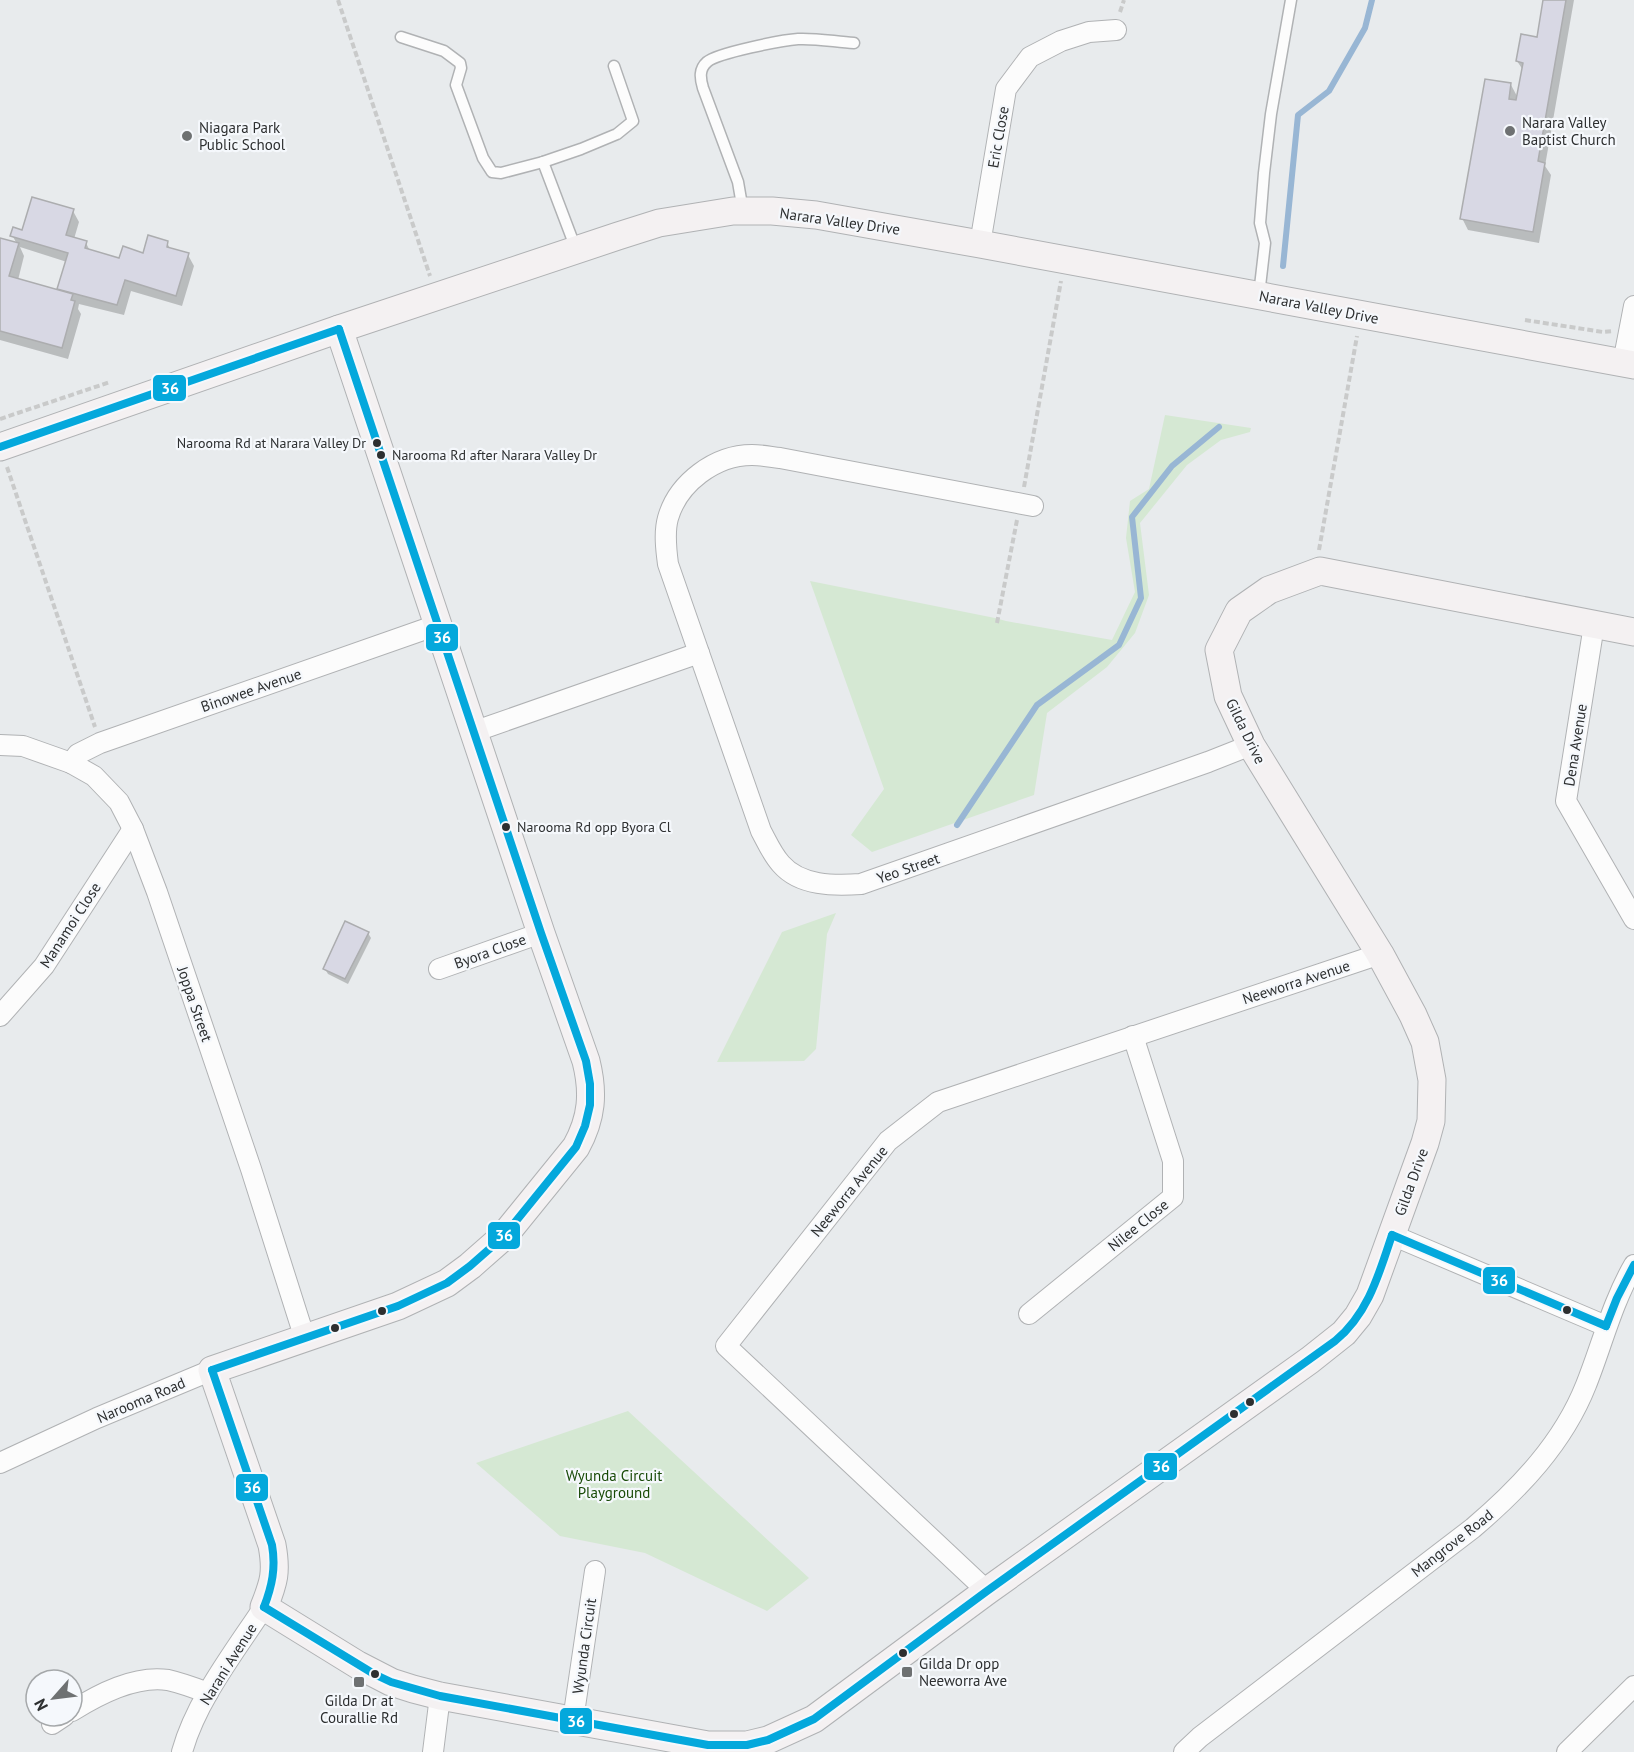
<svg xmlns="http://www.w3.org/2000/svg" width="1634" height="1752" font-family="'PT Sans',sans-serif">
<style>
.green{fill:#d5e8d3}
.shadow{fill:#0003;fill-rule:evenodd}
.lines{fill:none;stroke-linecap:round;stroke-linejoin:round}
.stream{stroke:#98b6d4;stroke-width:6}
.building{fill:#d8d8e4;stroke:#acadaf;stroke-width:1.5}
.lane-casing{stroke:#b0b2b4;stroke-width:13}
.street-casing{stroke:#b0b2b4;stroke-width:22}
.secondary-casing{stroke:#b0b2b4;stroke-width:29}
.path{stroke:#c9caca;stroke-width:4;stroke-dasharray:6 3;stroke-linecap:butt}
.lane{stroke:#fcfcfc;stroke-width:10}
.street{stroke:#fcfcfc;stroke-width:20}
.secondary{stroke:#f4f1f2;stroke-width:27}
.bus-1-casing{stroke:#f5f8fc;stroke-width:12}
.bus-1{stroke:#04a8dc;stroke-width:8}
.poi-dot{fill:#6e7172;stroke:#f5f8fc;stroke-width:2}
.bus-dot{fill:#2d2f30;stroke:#f5f8fc;stroke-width:2}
.labels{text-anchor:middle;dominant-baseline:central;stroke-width:4.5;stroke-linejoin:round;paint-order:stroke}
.bus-label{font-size:14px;fill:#2d2f30;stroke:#f5f8fc;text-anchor:start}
.poi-label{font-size:15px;fill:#2d2f30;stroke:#f5f8fc;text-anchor:start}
.street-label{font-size:15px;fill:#2d2f30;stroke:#f5f8fc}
.park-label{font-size:15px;fill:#194b08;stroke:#f5f8fc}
.line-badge{stroke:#f5f8fc;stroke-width:2}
.badge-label{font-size:16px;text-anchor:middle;font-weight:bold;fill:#fff}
</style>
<rect width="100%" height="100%" fill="#e8ebed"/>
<!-- green -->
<g class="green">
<path d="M1165,415l86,13 -1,4 -29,8 -34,25 -47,58 9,72 -14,38 -28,34 -60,46 -13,82 -162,57 -21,-17 33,-46 -74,-208 185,37 11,3 106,19 23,-48 -9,-54 4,-37 19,-12z"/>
<path d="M836,913l-9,21 -11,115 -12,12 -87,1 65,-130z"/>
<path d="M628,1411l181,167 -42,33 -122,-58 -85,-17 -84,-73z"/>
</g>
<!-- shadow -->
<g class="shadow">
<path d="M1545,0h29l-29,166 6,9 -12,68 -71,-13 -6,-12 49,-133 7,13 5,-28 -6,-9 21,-23z"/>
<path d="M73,211l6,11 -5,17 12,4 4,8 30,9 24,-6 23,-11 4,7 17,5 6,11 -12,40 -51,-15 -7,24 -45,-11 -1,5 3,5 -13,45 -68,-19v-101l17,5 -5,-9zM20,247l47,15 -9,29 -40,-11 6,-24z"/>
<path d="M368,933l3,5 -23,46 -20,-10 -3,-5z"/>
</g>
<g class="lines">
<!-- stream -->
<g class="stream">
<path d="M1283,266l15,-151 31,-24 36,-63 7,-28"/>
<path d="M957,825l80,-120 82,-60 22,-47 -9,-81 40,-51 47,-39"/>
</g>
</g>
<!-- building -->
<g class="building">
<path d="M1543,0h23l-28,161 7,2 -12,69 -73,-13 25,-140 26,4 -2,16 7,1 7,-37 -7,-2 5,-27 16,3z"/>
<path d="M32,197l42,12 -8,26 21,6 -2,7 34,10 4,-12 20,7 5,-18 20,6 -1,6 22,6 -13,43 -51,-16 -8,25 -60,-16 11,-36 -58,-17 3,-9 9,3z"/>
<path d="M0,238l19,5 -10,33 64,18 -2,6 4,1 -13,47 -62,-17z"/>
<path d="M345,921l24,11 -24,47 -22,-10z"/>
</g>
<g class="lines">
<defs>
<g id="lane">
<path d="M401,37l43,14 16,12 1,5 -5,17 27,73 9,14 9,1 42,-11 38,-13 36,-15 16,-13 -19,-55"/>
<path d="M543,162l33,87"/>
<path d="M743,211l-5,-29 -35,-94c-3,-10 -4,-19 4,-26 10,-9 76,-22 91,-23 18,-1 38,3 56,4"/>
<path d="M1259,295l6,-52 -5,-20 4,-50 7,-59 20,-114"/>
</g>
<g id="street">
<path d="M980,244l26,-155 24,-32 31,-16 28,-9 27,-2"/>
<path d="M1623,363l11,-57"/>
<path d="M1033,506l-253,-48c-9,-1 -19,-3 -28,-3 -37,0 -74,28 -84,63 -4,14 -2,31 0,46l93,267c6,11 11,23 20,33 19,22 53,22 80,20l347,-122 43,-17"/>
<path d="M1594,625l-28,176 68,118"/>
<path d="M473,732l226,-79"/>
<path d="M0,745l23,1 48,17 23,13 25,26 14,27 24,63 94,277 54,170"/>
<path d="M71,763l7,-9 22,-11 337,-118"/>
<path d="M439,969l102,-36"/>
<path d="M0,1016l44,-50 89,-137"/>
<path d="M1392,1235l214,91"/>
<path d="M1029,1314l144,-117v-36l-40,-125"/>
<path d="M0,1463l97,-45 115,-48"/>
<path d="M987,1591l-261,-245 162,-205 50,-39 442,-148"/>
<path d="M72,1711c27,-17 63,-36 96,-31 13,3 27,8 40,13"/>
<path d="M573,1720l22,-149"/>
<path d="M52,1724l12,-8"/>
<path d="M182,1752c14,-51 53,-101 82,-145"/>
<path d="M433,1752l7,-56"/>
<path d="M1184,1752l16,-15 273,-209c47,-40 90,-85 113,-143 16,-40 26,-82 48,-120"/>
<path d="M1567,1752l67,-66"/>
</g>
<g id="secondary">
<path d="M339,329l202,604 45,128c8,32 6,57 -10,86l-73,90 -33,29 -23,17 -49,23 -186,64 60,175c5,27 2,37 -8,62l94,58 33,17 22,7 27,7 268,49h39l21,-5 46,-21 173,-128 323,-231 34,-27 14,-17 12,-21 55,-152 6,-22 1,-41 -7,-38 -12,-27 -33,-61 -129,-209 -23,-49 -9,-46 20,-39 30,-21 51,-19 314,61"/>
<path d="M0,447l339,-118 279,-93 41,-13 74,-12h39l44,4 164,29 654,121"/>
</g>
</defs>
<!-- lane casing -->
<use href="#lane" class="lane-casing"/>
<!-- street casing -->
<use href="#street" class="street-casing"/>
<!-- secondary casing -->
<use href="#secondary" class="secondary-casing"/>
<!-- path -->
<g class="path">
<path d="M338,0l92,276"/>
<path d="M1120,12l4,-12"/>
<path d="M1525,320l78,12 10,-1"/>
<path d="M0,419l110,-37"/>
<path d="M7,467l88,260"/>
<path d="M1024,487l37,-206"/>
<path d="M1319,550l38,-214"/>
<path d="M997,623l20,-103"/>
</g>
<!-- lane -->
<use href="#lane" class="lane"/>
<!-- street -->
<use href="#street" class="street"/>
<!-- secondary -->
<use href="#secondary" class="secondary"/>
<defs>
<g id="bus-1">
<path d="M0,447l339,-118"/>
<path d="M1392,1235l214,91"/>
<path d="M1606,1326l11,-28 17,-33"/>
<path d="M212,1370l186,-64 49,-23 23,-17 33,-29 73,-90 9,-21 5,-21v-21l-4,-23 -45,-128 -202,-604"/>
<path d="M212,1370l60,175c4,23 0,41 -8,62"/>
<path d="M264,1607l110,67 17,8 49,14 268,49h39l21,-5 46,-21 173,-128 348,-250c33,-27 44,-67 57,-106"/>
</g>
</defs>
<!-- bus-1 casing -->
<use href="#bus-1" class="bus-1-casing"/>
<!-- bus-1 -->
<use href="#bus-1" class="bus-1"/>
</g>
<!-- markers -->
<g class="poi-dot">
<circle cx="1510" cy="131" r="6"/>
<circle cx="187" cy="136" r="6"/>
<rect x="901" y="1666" width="12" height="12" rx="3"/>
<rect x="353" y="1676" width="12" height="12" rx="3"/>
</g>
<g class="bus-dot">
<circle cx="377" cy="443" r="5"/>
<circle cx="381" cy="455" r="5"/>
<circle cx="506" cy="827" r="5"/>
<circle cx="1567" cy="1310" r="5"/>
<circle cx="382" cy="1311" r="5"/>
<circle cx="335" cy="1328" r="5"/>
<circle cx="1250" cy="1402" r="5"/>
<circle cx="1234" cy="1414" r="5"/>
<circle cx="903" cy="1653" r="5"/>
<circle cx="375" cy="1674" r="5"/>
</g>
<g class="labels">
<!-- bus labels -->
<g class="bus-label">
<text x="366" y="443" text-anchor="end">Narooma Rd at Narara Valley Dr</text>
<text x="392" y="455">Narooma Rd after Narara Valley Dr</text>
<text x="517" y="827">Narooma Rd opp Byora Cl</text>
</g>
<!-- poi labels -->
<g class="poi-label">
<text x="1522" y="122">Narara Valley<tspan x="1522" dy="17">Baptist Church</tspan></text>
<text x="199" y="127">Niagara Park<tspan x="199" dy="17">Public School</tspan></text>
<text x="919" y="1663">Gilda Dr opp<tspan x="919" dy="17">Neeworra Ave</tspan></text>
<text x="359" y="1700" text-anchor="middle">Gilda Dr at<tspan x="359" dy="17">Courallie Rd</tspan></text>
</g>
<!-- street labels -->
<g class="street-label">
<text transform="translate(998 137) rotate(-80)">Eric Close</text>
<text transform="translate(840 221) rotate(8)">Narara Valley Drive</text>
<text transform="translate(1319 307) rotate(11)">Narara Valley Drive</text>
<text transform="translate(251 690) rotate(-19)">Binowee Avenue</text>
<text transform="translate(1246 731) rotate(64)">Gilda Drive</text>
<text transform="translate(1575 745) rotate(-81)">Dena Avenue</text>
<text transform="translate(908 868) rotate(-19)">Yeo Street</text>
<text transform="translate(70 925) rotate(-57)">Manamoi Close</text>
<text transform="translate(490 951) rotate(-20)">Byora Close</text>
<text transform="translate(1296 982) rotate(-18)">Neeworra Avenue</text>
<text transform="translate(195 1004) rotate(71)">Joppa Street</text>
<text transform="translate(1411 1182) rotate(-70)">Gilda Drive</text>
<text transform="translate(849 1191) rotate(-51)">Neeworra Avenue</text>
<text transform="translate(1138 1225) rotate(-39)">Nilee Close</text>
<text transform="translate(141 1400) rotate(-23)">Narooma Road</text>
<text transform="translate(1452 1543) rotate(-38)">Mangrove Road</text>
<text transform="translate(584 1646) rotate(-82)">Wyunda Circuit</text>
<text transform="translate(228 1664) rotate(-58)">Narani Avenue</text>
</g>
<!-- park labels -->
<g class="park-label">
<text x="614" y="1475">Wyunda Circuit<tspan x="614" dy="17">Playground</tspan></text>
</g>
</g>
<g class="line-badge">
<rect x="152" y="374" width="35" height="28" rx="6" fill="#04a8dc"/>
<rect x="425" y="623" width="34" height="29" rx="6" fill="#04a8dc"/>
<rect x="487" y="1221" width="34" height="29" rx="6" fill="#04a8dc"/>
<rect x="1482" y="1266" width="34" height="29" rx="6" fill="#04a8dc"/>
<rect x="1143" y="1452" width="35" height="29" rx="6" fill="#04a8dc"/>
<rect x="235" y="1473" width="34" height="29" rx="6" fill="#04a8dc"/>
<rect x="559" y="1707" width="34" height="28" rx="6" fill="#04a8dc"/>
</g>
<g class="badge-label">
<text x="170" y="394">36</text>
<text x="442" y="643">36</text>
<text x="504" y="1241">36</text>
<text x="1499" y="1286">36</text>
<text x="1161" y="1472">36</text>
<text x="252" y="1493">36</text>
<text x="576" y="1727">36</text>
</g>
<!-- north arrow -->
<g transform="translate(54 1698) rotate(242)"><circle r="28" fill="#f5f8fc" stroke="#a5a8aa" stroke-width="1.5"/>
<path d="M0-4.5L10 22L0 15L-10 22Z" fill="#6e7172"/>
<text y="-9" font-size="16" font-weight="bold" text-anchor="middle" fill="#2d2f30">N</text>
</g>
</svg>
